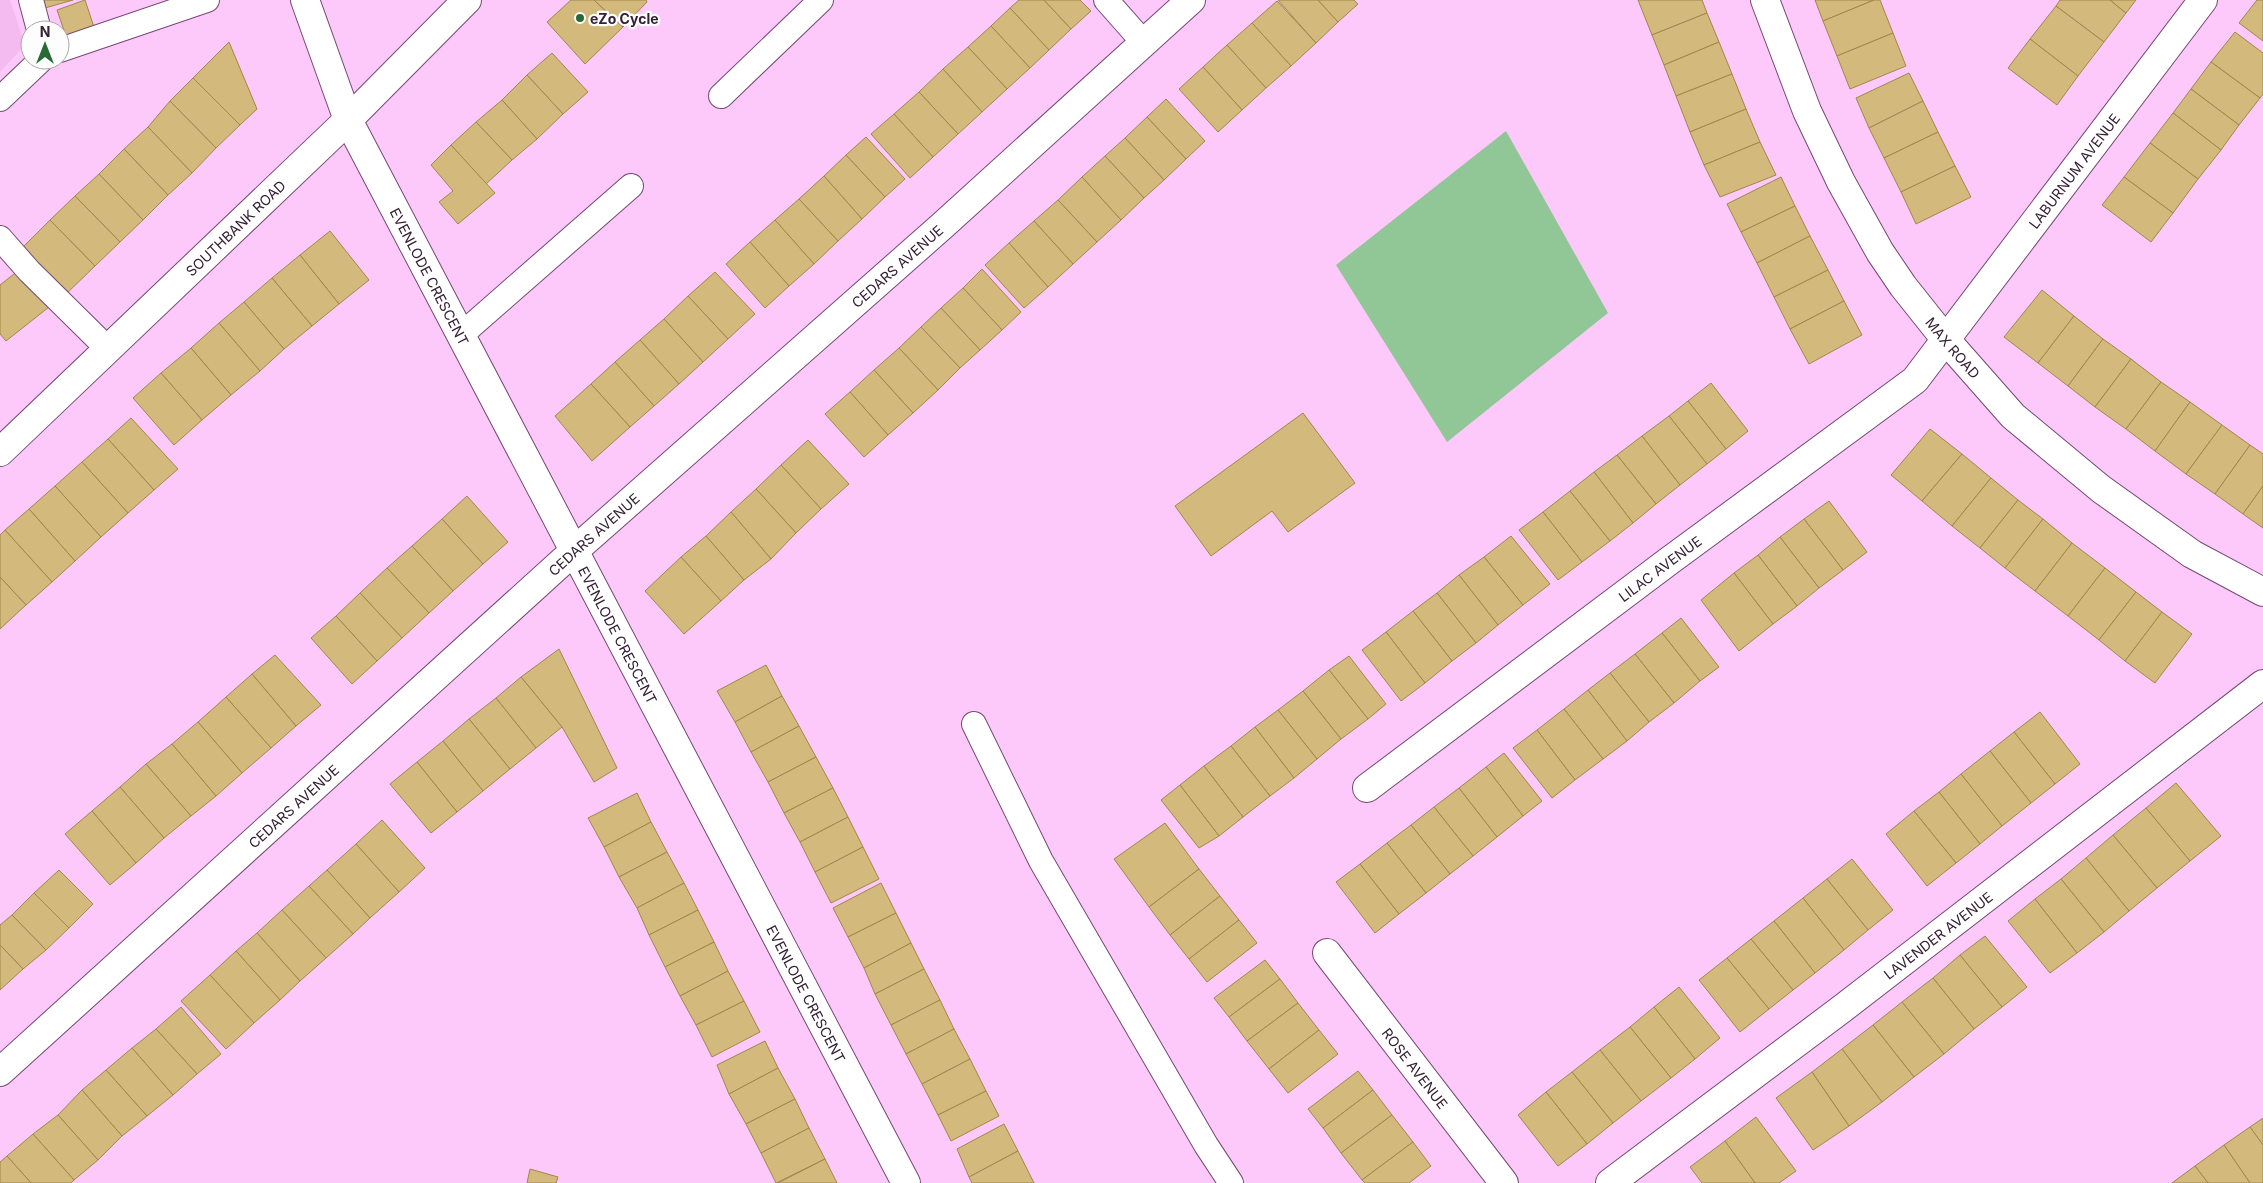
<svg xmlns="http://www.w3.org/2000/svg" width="2263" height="1183" font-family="Inter,sans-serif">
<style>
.built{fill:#f3bbf0}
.green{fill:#91c697}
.building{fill:#d3b97b;stroke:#a0874b}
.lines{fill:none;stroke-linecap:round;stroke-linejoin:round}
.lane-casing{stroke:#744973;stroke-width:26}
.street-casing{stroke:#744973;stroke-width:30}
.lane{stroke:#fff;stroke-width:24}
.street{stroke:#fff;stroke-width:28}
.poi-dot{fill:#276a35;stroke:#fdfdfd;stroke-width:2}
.labels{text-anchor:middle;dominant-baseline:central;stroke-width:4.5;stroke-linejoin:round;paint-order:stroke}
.poi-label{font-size:14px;font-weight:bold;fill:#342133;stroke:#fdfdfd;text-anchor:start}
.street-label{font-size:14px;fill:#342133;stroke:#fdfdfd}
</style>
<rect width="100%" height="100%" fill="#fcc9fa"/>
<!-- built -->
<path class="built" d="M0,0h10l15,45 -25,27z"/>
<!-- green -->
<path class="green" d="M1506,131l102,182 -161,129 -111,-177z"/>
<!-- building -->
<g class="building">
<path d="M42,0h31l-28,8z"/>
<path d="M85,0l11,33 -28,9 -11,-32z"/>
<path d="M571,0h23l29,27 -38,37 -38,-42z"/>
<path d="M594,0h52l1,2 -24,25z"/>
<path d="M1019,0h25l27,29 -22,21 -39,-42z"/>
<path d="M1044,0h36l11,11 -20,18z"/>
<path d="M1278,0h40l20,22 -22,21z"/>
<path d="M1318,0h36l4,4 -20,18z"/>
<path d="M1638,0h64l5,13 -55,22z"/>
<path d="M1815,0h59l-51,21z"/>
<path d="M1874,0h6l13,33 -56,23 -14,-35z"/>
<path d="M2060,0h50l16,13 -22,29 -48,-36z"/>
<path d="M2110,0h26l-10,13z"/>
<path d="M2257,0h6v41l-24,-18z"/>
<path d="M1277,1l39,42 -25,23 -39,-43z"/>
<path d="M2056,6l48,36 -26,34 -48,-37z"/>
<path d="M1010,8l39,42 -19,18 -39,-42z"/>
<path d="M1707,13l12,29 -55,23 -12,-30z"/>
<path d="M1252,23l39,43 -25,22 -39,-43z"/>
<path d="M991,26l39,42 -23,21 -39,-42z"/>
<path d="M2235,32l28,21v41l-3,4 -49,-36z"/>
<path d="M1893,33l13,33 -56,23 -13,-33z"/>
<path d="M2030,39l48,37 -21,29 -49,-37z"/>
<path d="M229,42l28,67 -17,16 -47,-47z"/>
<path d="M1719,42l13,32 -56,22 -12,-31z"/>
<path d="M1227,45l39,43 -24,22 -39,-43z"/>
<path d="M968,47l39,42 -25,23 -39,-43z"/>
<path d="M552,53l36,39 -25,22 -36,-39z"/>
<path d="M2211,62l49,36 -21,27 -48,-36z"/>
<path d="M1203,67l39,43 -24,22 -39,-43z"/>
<path d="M943,69l39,43 -24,22 -39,-42z"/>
<path d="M1909,73l14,28 -54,27 -13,-30z"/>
<path d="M1732,74l14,35 -56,23 -14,-36z"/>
<path d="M527,75l36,39 -26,25 -35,-39z"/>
<path d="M193,78l47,47 -24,23 -46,-47z"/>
<path d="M2191,89l48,36 -18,25 -48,-37z"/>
<path d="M919,92l39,42 -25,23 -39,-43z"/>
<path d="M1166,99l39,42 -19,18 -39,-42z"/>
<path d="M502,100l35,39 -25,21 -36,-38z"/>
<path d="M170,101l46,47 -24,25 -44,-46z"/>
<path d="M1923,101l15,31 -54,26 -15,-30z"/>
<path d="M1746,109l14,33 -56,23 -14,-33z"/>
<path d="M2173,113l48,37 -23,29 -48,-36z"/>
<path d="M894,114l39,43 -23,21 -39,-44z"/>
<path d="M1147,117l39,42 -22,21 -39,-42z"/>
<path d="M476,122l36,38 -26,24 -35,-39z"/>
<path d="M148,127l44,46 -24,22 -44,-46z"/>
<path d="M1938,132l17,34 -54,26 -17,-34z"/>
<path d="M866,137l39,42 -20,18 -39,-42z"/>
<path d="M1125,138l39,42 -20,18 -39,-42z"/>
<path d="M1760,142l16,33 -56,22 -16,-32z"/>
<path d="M2150,143l48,36 -25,34 -49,-36z"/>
<path d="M451,145l44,48 -37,31 -19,-22 14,-11 -22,-26z"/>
<path d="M124,149l44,46 -25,25 -44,-46z"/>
<path d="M846,155l39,42 -23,22 -38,-43z"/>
<path d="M1105,156l39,42 -23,22 -39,-43z"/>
<path d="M1955,166l16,31 -55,27 -15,-32z"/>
<path d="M99,174l44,46 -23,22 -45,-46z"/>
<path d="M824,176l38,43 -24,22 -39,-42z"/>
<path d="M1082,177l39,43 -24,22 -39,-42z"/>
<path d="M1781,177l14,29 -54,26 -14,-28z"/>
<path d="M2124,177l49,36 -22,29 -49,-37z"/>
<path d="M75,196l45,46 -25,24 -45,-46z"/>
<path d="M799,199l39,42 -24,23 -39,-44z"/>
<path d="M1058,200l39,42 -24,22 -39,-43z"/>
<path d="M1795,206l15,30 -53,27 -16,-31z"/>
<path d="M50,220l45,46 -31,30 -44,-46z"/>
<path d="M775,220l39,44 -25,22 -39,-44z"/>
<path d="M1034,221l39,43 -25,23 -39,-44z"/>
<path d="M330,231l39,49 -30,24 -39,-49z"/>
<path d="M1810,236l18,34 -54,27 -17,-34z"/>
<path d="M750,242l39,44 -24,22 -39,-44z"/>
<path d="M1009,243l39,44 -24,21 -39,-43z"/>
<path d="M300,255l39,49 -27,22 -40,-48z"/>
<path d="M982,269l39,43 -19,18 -39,-42z"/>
<path d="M19,270l30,37 -43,34 -6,-7v-49z"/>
<path d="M1828,270l16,31 -54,28 -16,-32z"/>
<path d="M715,272l40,42 -27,25 -40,-43z"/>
<path d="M272,278l40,48 -28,23 -40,-47z"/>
<path d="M963,288l39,42 -22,20 -39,-42z"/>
<path d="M2042,290l32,26 -36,47 -34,-26z"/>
<path d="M688,296l40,43 -25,23 -39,-43z"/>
<path d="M1844,301l18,34 -53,29 -19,-35z"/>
<path d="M244,302l40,47 -24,22 -41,-48z"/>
<path d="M941,308l39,42 -20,18 -39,-41z"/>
<path d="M2074,316l29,23 -35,47 -30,-23z"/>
<path d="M664,319l39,43 -24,22 -39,-44z"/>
<path d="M219,323l41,48 -29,24 -40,-47z"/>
<path d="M921,327l39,41 -22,22 -39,-42z"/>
<path d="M2103,339l28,20 -36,48 -27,-21z"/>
<path d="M640,340l39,44 -25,22 -39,-44z"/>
<path d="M191,348l40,47 -29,25 -41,-47z"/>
<path d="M899,348l39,42 -25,23 -39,-43z"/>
<path d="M2131,359l30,23 -35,47 -31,-22z"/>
<path d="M615,362l39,44 -24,21 -39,-43z"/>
<path d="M874,370l39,43 -25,22 -38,-43z"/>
<path d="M161,373l41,47 -28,25 -41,-47z"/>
<path d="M2161,382l29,20 -35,49 -29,-22z"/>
<path d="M1711,383l37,48 -22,18 -38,-48z"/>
<path d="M591,384l39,43 -38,34 -37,-45z"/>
<path d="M850,392l38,43 -24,22 -39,-43z"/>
<path d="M1688,401l38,48 -19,15 -38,-48z"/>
<path d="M2190,402l32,23 -36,49 -31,-23z"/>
<path d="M1303,413l52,70 -67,49 -16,-21 -61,45 -36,-50z"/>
<path d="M1669,416l38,48 -27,21 -38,-49z"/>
<path d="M131,418l47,51 -24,21 -46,-51z"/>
<path d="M2222,425l28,20 -35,49 -29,-20z"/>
<path d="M1930,429l32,25 -40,47 -31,-26z"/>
<path d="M1642,436l38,49 -24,19 -39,-49z"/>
<path d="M108,439l46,51 -26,23 -46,-51z"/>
<path d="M808,440l41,44 -28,25 -40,-44z"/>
<path d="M2250,445l13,9v32l-20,28 -28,-20z"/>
<path d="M1962,454l29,24 -39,48 -30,-25z"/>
<path d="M1617,455l39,49 -23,19 -39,-51z"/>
<path d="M82,462l46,51 -27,24 -46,-51z"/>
<path d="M781,465l40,44 -25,24 -40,-44z"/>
<path d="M1594,472l39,51 -23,18 -40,-50z"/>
<path d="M1991,478l27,22 -38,48 -28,-22z"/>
<path d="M55,486l46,51 -26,24 -46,-52z"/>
<path d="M2263,486v42l-20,-14z"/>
<path d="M756,489l40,44 -25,26 -40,-47z"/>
<path d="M1570,491l40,50 -28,21 -39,-50z"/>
<path d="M467,496l41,46 -25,22 -41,-45z"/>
<path d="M2018,500l25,19 -38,49 -25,-20z"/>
<path d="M1829,501l38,51 -24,18 -39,-51z"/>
<path d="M29,509l46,52 -23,21 -47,-52z"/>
<path d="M731,512l40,47 -27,21 -38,-44z"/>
<path d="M1543,512l39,50 -24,18 -39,-50z"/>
<path d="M442,519l41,45 -30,27 -41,-45z"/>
<path d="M1804,519l39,51 -24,18 -39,-51z"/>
<path d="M2043,519l29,24 -37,48 -30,-23z"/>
<path d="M5,530l47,52 -26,23 -26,-28v-42z"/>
<path d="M706,536l38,44 -23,21 -40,-44z"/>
<path d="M1511,536l39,48 -27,21 -39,-48z"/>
<path d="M1780,537l39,51 -22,18 -39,-51z"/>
<path d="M2072,543l33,25 -37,48 -33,-25z"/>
<path d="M412,546l41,45 -24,22 -42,-45z"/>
<path d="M1758,555l39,51 -24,18 -39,-51z"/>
<path d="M681,557l40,44 -37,33 -39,-43z"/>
<path d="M1484,557l39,48 -25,20 -39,-50z"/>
<path d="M387,568l42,45 -27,25 -42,-45z"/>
<path d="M2105,568l31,24 -37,48 -31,-24z"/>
<path d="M1734,573l39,51 -34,27 -38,-51z"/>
<path d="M1459,575l39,50 -22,18 -39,-50z"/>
<path d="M0,577l26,28 -26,24z"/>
<path d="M2136,592l26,20 -37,49 -26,-21z"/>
<path d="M360,593l42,45 -25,23 -41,-45z"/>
<path d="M1437,593l39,50 -24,18 -39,-50z"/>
<path d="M1413,611l39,50 -27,22 -39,-51z"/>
<path d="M2162,612l30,22 -37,49 -30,-22z"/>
<path d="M336,616l41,45 -25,23 -41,-46z"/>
<path d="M1681,618l38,49 -19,14 -38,-48z"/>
<path d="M1386,632l39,51 -24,18 -39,-51z"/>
<path d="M1662,633l38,48 -26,22 -39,-49z"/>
<path d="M559,649l58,119 -23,14 -32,-55 -41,-50z"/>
<path d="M1635,654l39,49 -25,19 -39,-49z"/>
<path d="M275,655l46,50 -25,21 -44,-52z"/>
<path d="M1349,656l37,48 -18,15 -39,-49z"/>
<path d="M766,665l16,31 -47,26 -18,-31z"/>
<path d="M1329,670l39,49 -27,20 -38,-48z"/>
<path d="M1610,673l39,49 -22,19 -39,-51z"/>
<path d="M252,674l44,52 -25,22 -45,-51z"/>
<path d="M521,677l41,50 -26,21 -40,-50z"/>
<path d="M1588,690l39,51 -24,18 -39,-50z"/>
<path d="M1303,691l38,48 -24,20 -39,-49z"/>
<path d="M782,696l17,30 -48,26 -16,-30z"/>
<path d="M226,697l45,51 -29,25 -44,-51z"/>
<path d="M496,698l40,50 -26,21 -41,-50z"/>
<path d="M1564,709l39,50 -28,21 -38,-50z"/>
<path d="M1278,710l39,49 -23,19 -39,-51z"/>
<path d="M2040,712l40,52 -25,20 -41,-52z"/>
<path d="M469,719l41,50 -27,22 -40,-50z"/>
<path d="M198,722l44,51 -26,23 -44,-52z"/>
<path d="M799,726l17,31 -48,25 -17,-30z"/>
<path d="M1255,727l39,51 -24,18 -39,-50z"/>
<path d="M1537,730l38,50 -23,18 -39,-50z"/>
<path d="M2014,732l41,52 -24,19 -41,-52z"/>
<path d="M443,741l40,50 -26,21 -40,-50z"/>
<path d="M172,744l44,52 -25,20 -45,-52z"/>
<path d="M1231,746l39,50 -27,21 -39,-51z"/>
<path d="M1990,751l41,52 -29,23 -41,-52z"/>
<path d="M1504,753l38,48 -19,15 -37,-49z"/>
<path d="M816,757l17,31 -49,25 -16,-31z"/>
<path d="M417,762l40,50 -26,21 -41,-49z"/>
<path d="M146,764l45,52 -27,22 -44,-51z"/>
<path d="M1204,766l39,51 -24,19 -39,-51z"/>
<path d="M1486,767l37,49 -26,21 -38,-49z"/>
<path d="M1961,774l41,52 -22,18 -41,-52z"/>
<path d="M2176,783l45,53 -31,25 -44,-53z"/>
<path d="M1180,785l39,51 -20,12 -38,-48z"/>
<path d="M120,787l44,51 -28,25 -44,-52z"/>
<path d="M833,788l15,29 -48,25 -16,-29z"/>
<path d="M1459,788l38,49 -24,19 -39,-49z"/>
<path d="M1939,792l41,52 -24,19 -42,-52z"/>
<path d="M637,793l14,29 -47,25 -16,-29z"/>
<path d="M1434,807l39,49 -23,18 -39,-49z"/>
<path d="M2146,808l44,53 -33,27 -44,-53z"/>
<path d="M92,811l44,52 -26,22 -45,-51z"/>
<path d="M1914,811l42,52 -29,23 -41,-52z"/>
<path d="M848,817l15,30 -48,25 -15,-30z"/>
<path d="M382,820l43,48 -26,24 -43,-48z"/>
<path d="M651,822l16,30 -48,25 -15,-30z"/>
<path d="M1165,823l34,46 -50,38 -35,-48z"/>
<path d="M1411,825l39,49 -24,19 -39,-50z"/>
<path d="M2113,835l44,53 -28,23 -43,-53z"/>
<path d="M1387,843l39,50 -27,21 -39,-50z"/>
<path d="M356,844l43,48 -29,26 -43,-48z"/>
<path d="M863,847l16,32 -48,24 -16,-31z"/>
<path d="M667,852l17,31 -47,25 -18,-31z"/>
<path d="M2086,858l43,53 -25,21 -43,-53z"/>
<path d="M1852,859l41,51 -25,20 -41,-51z"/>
<path d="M1360,864l39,50 -24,19 -39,-51z"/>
<path d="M1199,869l21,27 -50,39 -21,-28z"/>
<path d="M59,870l34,34 -24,24 -35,-35z"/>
<path d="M327,870l43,48 -17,16 -44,-48z"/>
<path d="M1827,879l41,51 -24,20 -41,-52z"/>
<path d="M2061,879l43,53 -27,21 -42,-54z"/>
<path d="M684,883l14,27 -49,25 -12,-27z"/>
<path d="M881,883l15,30 -48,24 -15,-29z"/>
<path d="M309,886l44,48 -27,24 -44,-48z"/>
<path d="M34,893l35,35 -23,22 -34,-35z"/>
<path d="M1220,896l19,24 -50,39 -19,-24z"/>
<path d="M1803,898l41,52 -29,23 -41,-52z"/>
<path d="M2035,899l42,54 -27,20 -42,-52z"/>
<path d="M282,910l44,48 -26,23 -43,-48z"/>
<path d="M698,910l16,32 -49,25 -16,-32z"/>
<path d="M896,913l15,30 -47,25 -16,-31z"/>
<path d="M12,915l34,35 -23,19 -23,-24v-20z"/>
<path d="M1239,920l18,23 -50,39 -18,-23z"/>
<path d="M1774,921l41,52 -22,17 -42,-51z"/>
<path d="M257,933l43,48 -20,19 -44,-49z"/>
<path d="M1985,936l42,51 -25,20 -42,-52z"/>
<path d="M1751,939l42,51 -24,19 -42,-51z"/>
<path d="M714,942l14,29 -48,25 -15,-29z"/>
<path d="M911,943l13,26 -49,25 -11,-26z"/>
<path d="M0,945l23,24 -23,21z"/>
<path d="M236,951l44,49 -26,23 -44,-48z"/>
<path d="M1960,955l42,52 -28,22 -41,-51z"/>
<path d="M1727,958l42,51 -29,23 -41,-52z"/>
<path d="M1265,960l15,19 -51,38 -15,-19z"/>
<path d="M924,969l16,31 -49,25 -16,-31z"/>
<path d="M728,971l16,30 -48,24 -16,-29z"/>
<path d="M210,975l44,48 -28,26 -45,-48z"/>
<path d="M1933,978l41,51 -30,25 -42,-52z"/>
<path d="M1280,979l18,24 -51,38 -18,-24z"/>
<path d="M1679,987l41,51 -25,21 -41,-52z"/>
<path d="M940,1000l14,29 -48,25 -15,-29z"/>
<path d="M744,1001l16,31 -48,25 -16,-32z"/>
<path d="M1902,1002l42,52 -30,23 -41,-52z"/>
<path d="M1298,1003l21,27 -50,39 -22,-28z"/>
<path d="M181,1007l40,47 -24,20 -41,-45z"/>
<path d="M1654,1007l41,52 -24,19 -41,-51z"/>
<path d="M1873,1025l41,52 -32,25 -40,-53z"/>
<path d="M1630,1027l41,51 -30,23 -41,-51z"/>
<path d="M156,1029l41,45 -24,21 -41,-47z"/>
<path d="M954,1029l16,30 -48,25 -16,-30z"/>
<path d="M1319,1030l19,24 -50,39 -19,-24z"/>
<path d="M765,1041l13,27 -49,26 -12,-29z"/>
<path d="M132,1048l41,47 -26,21 -41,-46z"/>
<path d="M1842,1049l40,53 -33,24 -37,-54z"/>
<path d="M1600,1050l41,51 -28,22 -41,-51z"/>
<path d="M970,1059l16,32 -48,24 -16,-31z"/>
<path d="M778,1068l17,31 -49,25 -17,-30z"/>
<path d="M106,1070l41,46 -25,20 -40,-46z"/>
<path d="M1358,1071l15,19 -50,38 -15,-19z"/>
<path d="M1572,1072l41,51 -26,21 -41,-52z"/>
<path d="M1812,1072l37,54 -36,24 -37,-52z"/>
<path d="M82,1090l40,46 -24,24 -40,-45z"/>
<path d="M1373,1090l19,25 -51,38 -18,-25z"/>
<path d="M986,1091l13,25 -48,25 -13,-26z"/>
<path d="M1546,1092l41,52 -29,22 -40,-51z"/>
<path d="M795,1099l14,29 -48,25 -15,-29z"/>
<path d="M58,1115l40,45 -24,20 -41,-46z"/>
<path d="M1392,1115l21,27 -51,38 -21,-27z"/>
<path d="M1756,1117l40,54 -17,12h-24l-30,-42z"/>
<path d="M2263,1118v27l-13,-18z"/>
<path d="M1004,1124l14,27 -49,26 -12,-28z"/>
<path d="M2250,1127l13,18v38h-13l-26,-38z"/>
<path d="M809,1128l16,31 -49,24 -15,-30z"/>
<path d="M33,1134l41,46 -3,3h-40l-24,-27z"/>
<path d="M1725,1141l30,42h-53l-12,-16z"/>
<path d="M1413,1142l18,24 -22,17h-44l-3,-3z"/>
<path d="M2224,1145l26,38h-42l-13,-17z"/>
<path d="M1018,1151l16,32h-62l-3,-6z"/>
<path d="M7,1156l24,27h-31v-21z"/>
<path d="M825,1159l12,24h-59z"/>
<path d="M2195,1166l13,17h-36z"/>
<path d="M530,1169l28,8 -2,6h-29z"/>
</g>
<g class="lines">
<defs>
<g id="lane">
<path d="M31,0l8,30"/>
<path d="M1106,0l38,43"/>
<path d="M60,50l147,-50"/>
<path d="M721,96l100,-96"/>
<path d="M0,99l41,-39"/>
<path d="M0,238l29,33 79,78"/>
<path d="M461,335l170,-149"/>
<path d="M974,724l67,137 165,284 25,38"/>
</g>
<g id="street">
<path id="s1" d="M305,0l43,120 558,1063"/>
<path id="s2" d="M1765,0l42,111 34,71 39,70 23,34 43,54 67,76 88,73 91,65 71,38"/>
<path id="s3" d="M0,452l348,-332 119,-120"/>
<path id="s4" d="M1367,788l302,-227 246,-181 288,-380"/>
<path id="s5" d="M1327,953l177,230"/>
<path id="s6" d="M0,1072l574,-521 368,-325 249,-226"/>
<path id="s7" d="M1610,1183l233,-175 420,-324"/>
</g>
</defs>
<!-- lane casing -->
<use href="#lane" class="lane-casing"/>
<!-- street casing -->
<use href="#street" class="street-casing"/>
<!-- lane -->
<use href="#lane" class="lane"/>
<!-- street -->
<use href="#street" class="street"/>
</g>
<!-- markers -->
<circle class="poi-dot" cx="580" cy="18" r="5"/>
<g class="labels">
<!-- poi labels -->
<g class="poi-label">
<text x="590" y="18">eZo Cycle</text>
</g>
<!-- street labels -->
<g class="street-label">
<text stroke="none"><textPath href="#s4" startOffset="946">LABURNUM AVENUE</textPath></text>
<text stroke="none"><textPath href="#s3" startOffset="325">SOUTHBANK ROAD</textPath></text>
<text stroke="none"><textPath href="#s6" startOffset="1206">CEDARS AVENUE</textPath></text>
<text stroke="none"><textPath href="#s1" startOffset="304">EVENLODE CRESCENT</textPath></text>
<text stroke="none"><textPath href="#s2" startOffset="398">MAX ROAD</textPath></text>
<text stroke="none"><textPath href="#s6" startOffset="801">CEDARS AVENUE</textPath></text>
<text stroke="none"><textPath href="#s4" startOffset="366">LILAC AVENUE</textPath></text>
<text stroke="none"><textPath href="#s1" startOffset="709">EVENLODE CRESCENT</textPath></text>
<text stroke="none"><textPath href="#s6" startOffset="396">CEDARS AVENUE</textPath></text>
<text stroke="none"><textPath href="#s7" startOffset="411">LAVENDER AVENUE</textPath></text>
<text stroke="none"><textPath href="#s1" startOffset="1114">EVENLODE CRESCENT</textPath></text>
<text stroke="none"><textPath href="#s5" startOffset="145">ROSE AVENUE</textPath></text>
</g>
</g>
<!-- north arrow -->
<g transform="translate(45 45)"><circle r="24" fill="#fdfdfd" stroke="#ada5ac"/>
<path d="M0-4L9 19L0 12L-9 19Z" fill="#276a35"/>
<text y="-8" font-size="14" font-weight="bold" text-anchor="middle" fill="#342133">N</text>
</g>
</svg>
